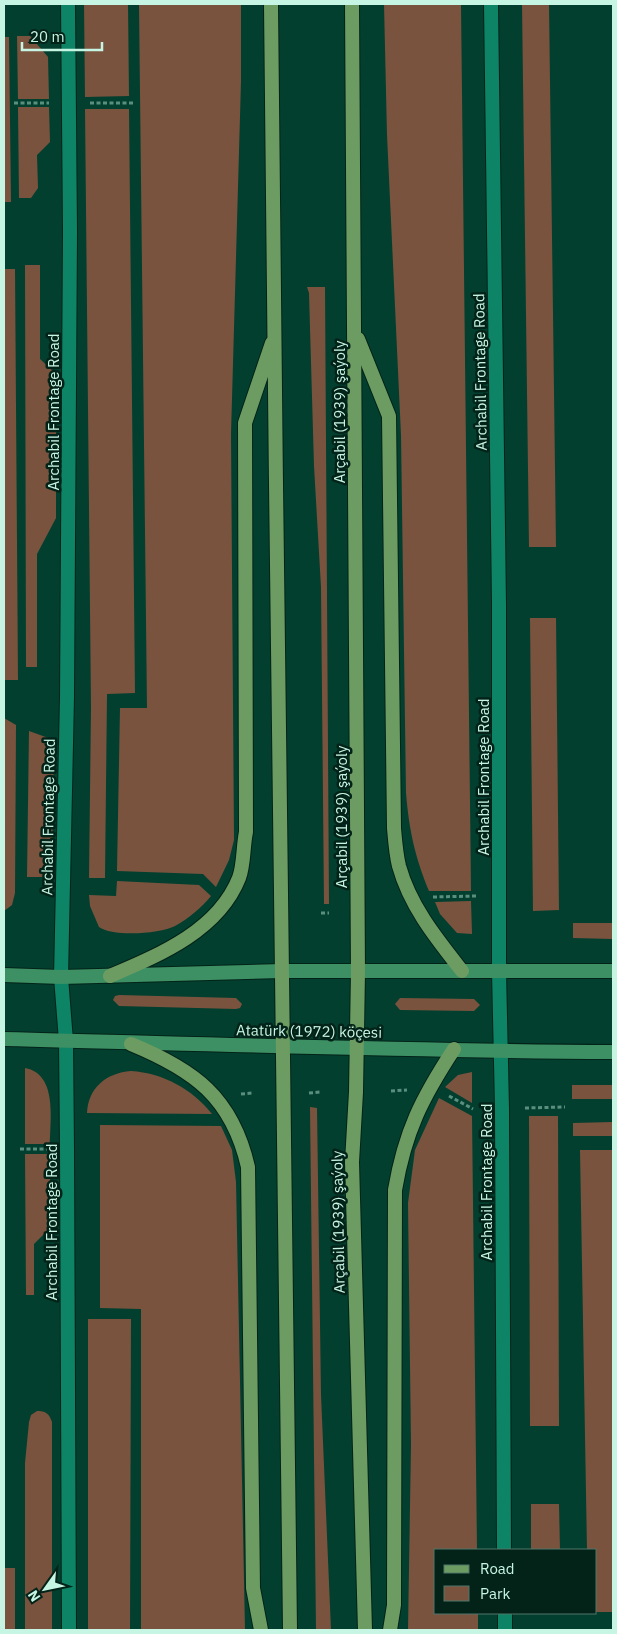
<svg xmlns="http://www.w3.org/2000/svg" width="617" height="1634" font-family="'IBM Plex Sans',sans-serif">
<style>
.green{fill:#7a533e}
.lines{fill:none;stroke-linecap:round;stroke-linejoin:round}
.minor-casing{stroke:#032319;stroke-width:16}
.secondary-casing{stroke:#032319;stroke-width:16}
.primary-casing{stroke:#032319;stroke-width:16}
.path{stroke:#5a8f7f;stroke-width:3;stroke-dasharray:4 2.5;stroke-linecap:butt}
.minor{stroke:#0d8465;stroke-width:14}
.secondary{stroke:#3d9063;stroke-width:14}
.primary{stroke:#6c9c61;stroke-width:14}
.labels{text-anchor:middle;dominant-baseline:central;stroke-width:5;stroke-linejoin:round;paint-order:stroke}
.street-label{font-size:15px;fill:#c7f5e3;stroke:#032319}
</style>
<rect width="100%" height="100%" fill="#033f2f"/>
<!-- green -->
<g class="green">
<path d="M84,4h44l1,92 -44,1z"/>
<path d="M139,4h102v77l-10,353 3,406 -5,20 -13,27 -13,-13 -86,-3 3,-163h27z"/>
<path d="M384,4h77l10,887h-42c-14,-34 -20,-61 -23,-98l-5,-358 -14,-300z"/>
<path d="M522,4h27l7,543h-27z"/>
<path d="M17,36h13l18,21 1,42h-31z"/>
<path d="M4,37h5l2,165h-7z"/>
<path d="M18,107h31l1,35 -13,13 1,33 -7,10h-12z"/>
<path d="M85,109h44l6,584 -28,1 -2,184h-16l2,-170z"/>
<path d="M25,265h15v94l16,15v144l-19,36v113h-11z"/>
<path d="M4,269h11l3,411h-14z"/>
<path d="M307,287h18l4,617h-5l-3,-317 -7,-121 -5,-173z"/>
<path d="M530,618h26l3,292 -26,1z"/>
<path d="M4,718l12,7 -1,168 -3,12 -8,6z"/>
<path d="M29,731l25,9 -2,137h-25z"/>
<path d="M117,881l82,4 12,11c-10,12 -22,22 -36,30 -15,8 -63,11 -76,1l-9,-21 -1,-11 27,1z"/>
<path d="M471,901l1,33 -15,-1 -17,-19 -5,-12z"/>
<path d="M573,923h40v16l-40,-1z"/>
<path d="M119,995l117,3 6,6 -2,4 -4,1 -117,-3 -6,-6 2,-4z"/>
<path d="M400,998l74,1 6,6 -6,6 -74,-1 -5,-6z"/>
<path d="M25,1068c33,6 25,53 25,76h-25z"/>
<path d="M131,1071c32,2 61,18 81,43l-125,-1c1,-25 19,-40 44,-42z"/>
<path d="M472,1072v31l-27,-16 13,-12z"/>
<rect x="572" y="1085" width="41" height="14"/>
<path d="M439,1098l33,18 5,434h-41v63h42v17h-70l3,-185 -3,-242 7,-53z"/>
<path d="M310,1107l7,1 4,287 10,235h-15z"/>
<path d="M529,1116h29l1,310h-29z"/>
<path d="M613,1122v14h-40v-13z"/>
<path d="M100,1125l121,1 11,24 4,32 9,448h-104v-321l-41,-1z"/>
<path d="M580,1150h33v462h-17v-62h-9z"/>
<path d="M25,1154h25v74l-16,16v51h-8z"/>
<path d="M88,1319h43l-1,311h-42z"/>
<path d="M37,1411c8,0 12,2 15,11v208h-27v-167l4,-41 2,-7z"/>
<path d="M531,1504h28l1,46h-29z"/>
<rect x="5" y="1568" width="10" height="62"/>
</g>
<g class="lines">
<defs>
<g id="minor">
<path d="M68,4l2,228 -3,465 -6,280 5,64 1,108 2,481"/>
<path d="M491,4l8,600v367l3,137 2,442"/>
<path d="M505,1613v17"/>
</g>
<g id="secondary">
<path d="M4,975l57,2 221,-6h331"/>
<path d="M4,1039c203,5 406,12 609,13"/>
</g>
<g id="primary">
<path d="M271,4c6,542 10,1084 19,1626"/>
<path d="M352,4l6,968 -2,120 -4,70 13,468"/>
<path d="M358,339l31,77 5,412c1,12 2,26 5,38 11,40 37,72 63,105"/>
<path d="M110,976c49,-21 108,-45 129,-98 5,-13 4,-32 7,-46l-1,-409 27,-80"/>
<path d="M131,1044c63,26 101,53 117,123l5,421 8,42"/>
<path d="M390,1630l4,-25 1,-415c10,-59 27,-92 59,-141"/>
</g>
</defs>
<!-- minor casing -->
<use href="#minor" class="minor-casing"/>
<!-- secondary casing -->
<use href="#secondary" class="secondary-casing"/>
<!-- primary casing -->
<use href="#primary" class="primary-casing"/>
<!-- path -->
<g class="path">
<path d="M14,103h35"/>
<path d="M90,103h44"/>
<path d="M433,897l44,-1v1"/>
<path d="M321,913h8"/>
<path d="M391,1091l16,-1"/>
<path d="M309,1093l11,-1"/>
<path d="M241,1094l11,-1"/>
<path d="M449,1096l24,13"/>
<path d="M525,1108l40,-1"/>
<path d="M20,1149h27"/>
</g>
<!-- minor -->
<use href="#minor" class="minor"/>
<!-- secondary -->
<use href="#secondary" class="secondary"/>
<!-- primary -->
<use href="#primary" class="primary"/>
</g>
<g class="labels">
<!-- street labels -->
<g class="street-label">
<text transform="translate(480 372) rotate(-91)">Archabil Frontage Road</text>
<text transform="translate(53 412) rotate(-90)">Archabil Frontage Road</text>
<text transform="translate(339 412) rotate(-90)">Arçabil (1939) şaýoly</text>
<text transform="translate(483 777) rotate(-90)">Archabil Frontage Road</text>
<text transform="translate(48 817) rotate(-89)">Archabil Frontage Road</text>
<text transform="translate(341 817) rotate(-90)">Arçabil (1939) şaýoly</text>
<text transform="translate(309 1031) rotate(1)">Atatürk (1972) köçesi</text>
<text transform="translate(486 1182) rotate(-90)">Archabil Frontage Road</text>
<text transform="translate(51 1222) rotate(-90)">Archabil Frontage Road</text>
<text transform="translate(338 1222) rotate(-91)">Arçabil (1939) şaýoly</text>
</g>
</g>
<!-- border -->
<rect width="617" height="1634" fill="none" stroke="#c7f5e3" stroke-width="10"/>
<!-- legend -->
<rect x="434" y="1549" width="162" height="65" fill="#032319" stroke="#51776a"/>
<rect x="444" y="1565" width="25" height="8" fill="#6c9c61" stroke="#51776a"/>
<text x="480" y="1574" font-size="15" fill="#c7f5e3">Road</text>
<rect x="444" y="1586" width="25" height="15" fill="#7a533e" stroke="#51776a"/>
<text x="480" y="1599" font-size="15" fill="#c7f5e3">Park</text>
<!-- north arrow -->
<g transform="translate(45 1589) rotate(237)" stroke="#032319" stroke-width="4" paint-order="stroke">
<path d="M0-4L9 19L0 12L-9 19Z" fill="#c7f5e3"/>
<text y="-8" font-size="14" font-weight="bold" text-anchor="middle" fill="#c7f5e3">N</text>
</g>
<!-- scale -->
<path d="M22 42v8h80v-8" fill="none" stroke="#c7f5e3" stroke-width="2.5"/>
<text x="30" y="42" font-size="15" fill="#c7f5e3" stroke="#032319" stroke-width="4" paint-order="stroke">20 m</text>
</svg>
